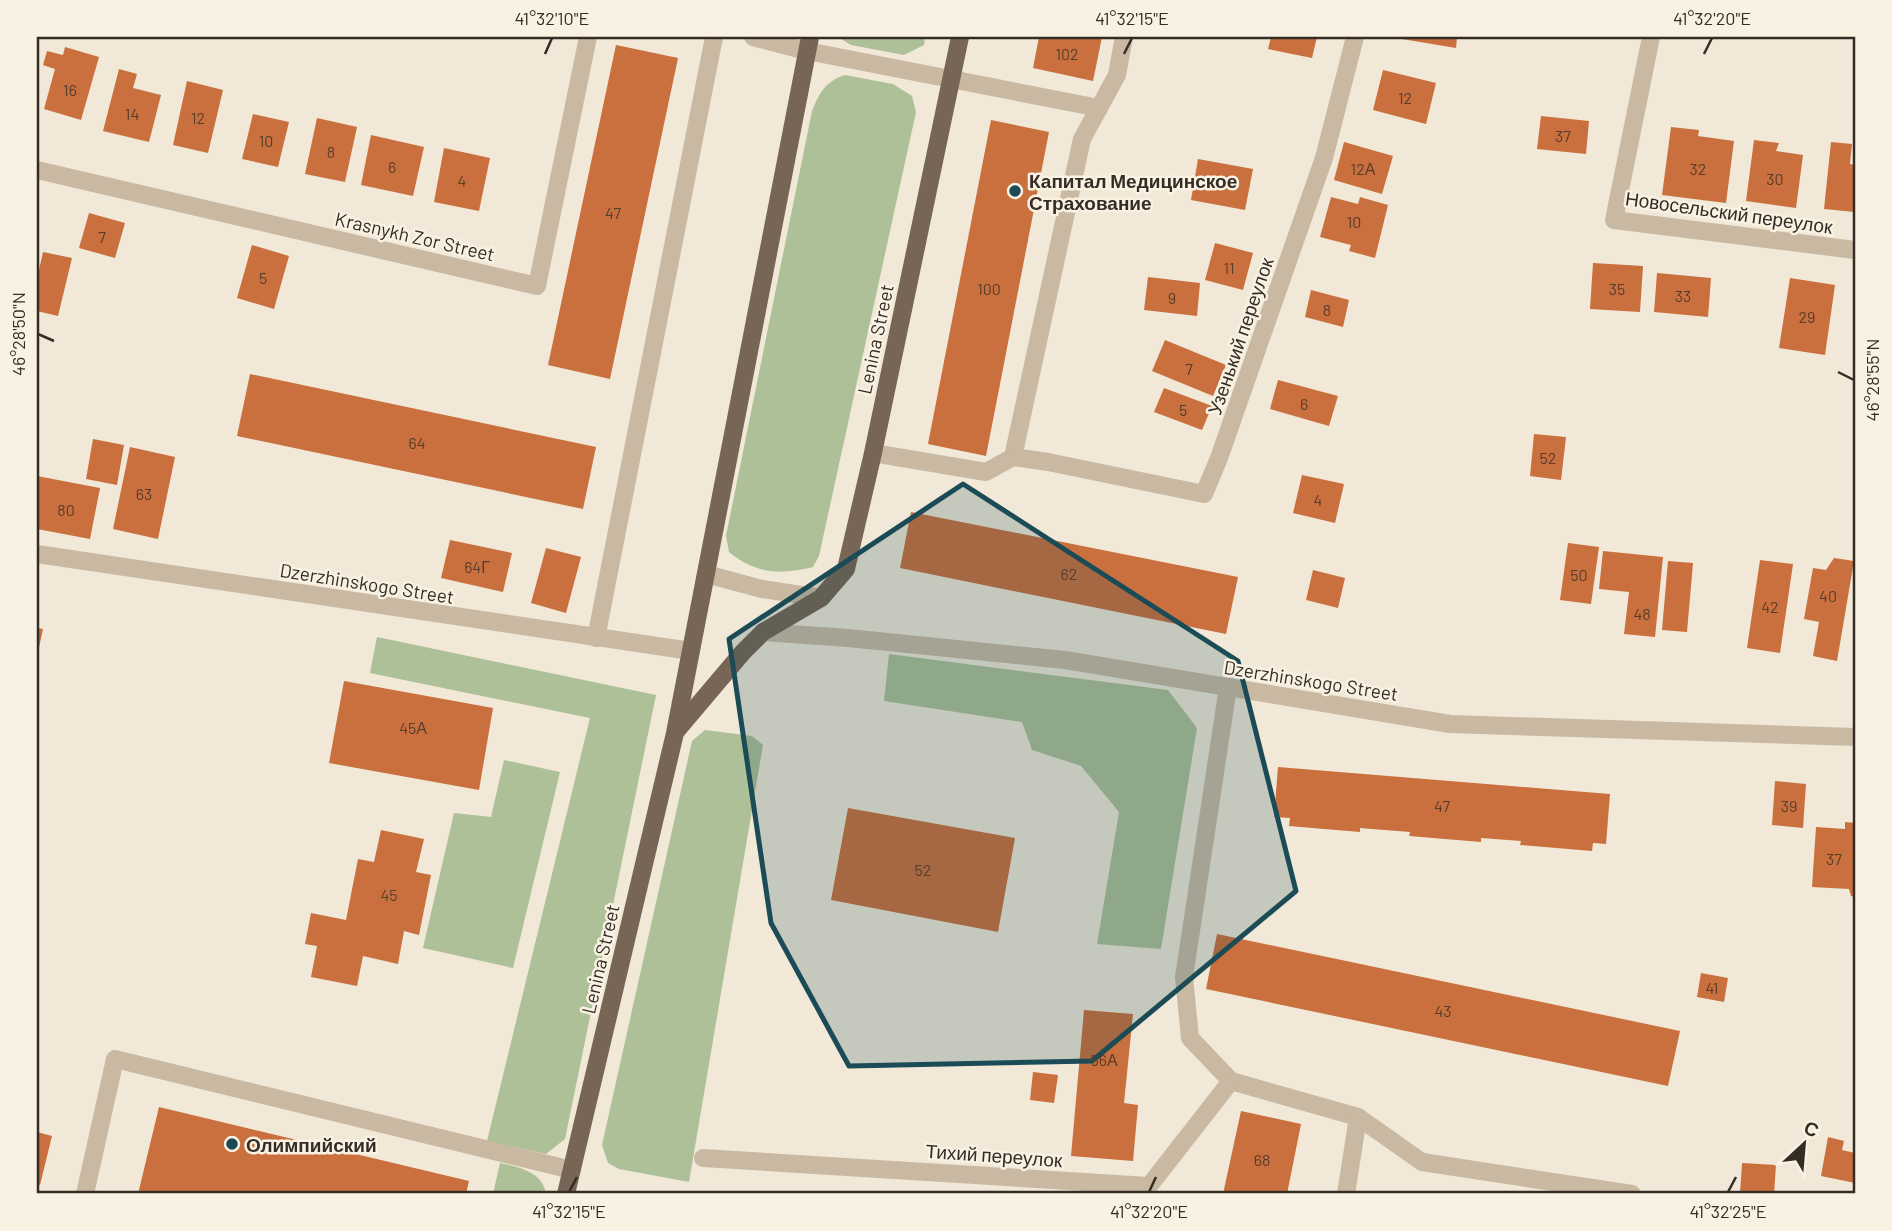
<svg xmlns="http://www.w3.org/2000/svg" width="1892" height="1231" font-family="Barlow,sans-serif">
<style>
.green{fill:#adc097}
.building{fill:#c9703e}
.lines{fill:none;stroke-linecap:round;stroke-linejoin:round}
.minor{stroke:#c9b9a3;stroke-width:18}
.major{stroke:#776556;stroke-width:18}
.marked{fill:#1a4b56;fill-opacity:0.2;stroke:#1a4b56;stroke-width:5;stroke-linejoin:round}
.ticks{fill:none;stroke:#342c25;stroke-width:2.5}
.poi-dot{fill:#1a4b56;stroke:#f9f2e3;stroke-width:2.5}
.labels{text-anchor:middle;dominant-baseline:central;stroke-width:5;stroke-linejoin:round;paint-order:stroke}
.number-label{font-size:16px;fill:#593d2b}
.poi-label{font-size:19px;font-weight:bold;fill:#342c25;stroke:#f9f2e3;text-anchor:start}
.street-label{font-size:19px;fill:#342c25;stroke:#f9f2e3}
.neatline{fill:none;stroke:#342c25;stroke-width:2.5}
.ticks-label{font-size:18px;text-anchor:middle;fill:#342c25}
</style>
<rect width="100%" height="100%" fill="#f1e8d7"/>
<!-- green -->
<g class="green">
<path d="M838,37h87l-1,8 -20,10 -53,-10z"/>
<path d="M845,75l48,9 19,12 4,16 -97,444 -6,11c-33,8 -57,7 -84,-15l-3,-16 86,-425c7,-18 14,-30 33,-36z"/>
<path d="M377,637l279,58 -91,444 -19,15 -59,-13 103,-423 -220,-45z"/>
<path d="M889,654l279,36 29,38 -36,221 -64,-5 22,-132 -38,-46 -49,-16 -10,-28 -138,-21z"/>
<path d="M705,730l47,6 11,9 -74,437 -70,-13 -11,-6 -6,-18 90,-404z"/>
<path d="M504,760l56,12 -47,196 -90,-20 31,-135 37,4z"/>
<path d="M500,1163c19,4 43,9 46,31h-53z"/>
</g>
<!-- building -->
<g class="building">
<path d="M1039,37h63l-9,44 -60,-13z"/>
<path d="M1271,37h46l-5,21 -44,-9z"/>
<path d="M1390,37h67l-1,11z"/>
<path d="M616,45l62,13 -68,321 -62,-14z"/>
<path d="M65,47l34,10 -18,63 -37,-11 11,-40 -12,-4 4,-14 16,4z"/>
<path d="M119,69l18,5 -4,14 28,7 -12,47 -46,-11z"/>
<path d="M1383,70l53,13 -10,41 -53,-14z"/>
<path d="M187,81l36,9 -15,63 -35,-8z"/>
<path d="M253,114l36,8 -11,45 -36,-8z"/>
<path d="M1541,116l48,5 -3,33 -49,-5z"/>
<path d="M317,118l40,9 -12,55 -40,-8z"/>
<path d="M991,120l58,12 -63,324 -58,-12z"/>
<path d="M1671,127l28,3 -1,6 36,5 -8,62 -64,-8z"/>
<path d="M371,135l53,12 -11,49 -52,-11z"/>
<path d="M1754,140l25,3 -3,8 27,4 -7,53 -50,-7z"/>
<path d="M1344,142l49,14 -11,38 -48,-14z"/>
<path d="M1831,142l21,2 -2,20 5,1v47l-31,-3z"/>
<path d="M444,148l46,10 -11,53 -45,-9z"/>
<path d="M1198,159l55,10 -8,41 -54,-10z"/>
<path d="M1331,197l27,7 2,-7 28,8 -13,53 -26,-7 2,-6 -31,-8z"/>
<path d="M89,213l36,10 -10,35 -36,-10z"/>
<path d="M1215,243l38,10 -10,37 -38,-10z"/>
<path d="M252,245l37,11 -15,53 -37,-11z"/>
<path d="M43,252l29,6 -14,58 -21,-5v-32z"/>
<path d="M1593,263l50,3 -3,46 -50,-3z"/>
<path d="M1657,273l54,5 -3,39 -54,-5z"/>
<path d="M1148,277l52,6 -3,33 -53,-6z"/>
<path d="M1790,278l45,7 -10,70 -46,-7z"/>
<path d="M1311,290l38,10 -6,27 -38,-10z"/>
<path d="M1165,340l61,25 -13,31 -61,-25z"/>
<path d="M250,374l346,73 -13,62 -346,-73z"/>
<path d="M1278,380l60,16 -9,30 -59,-17z"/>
<path d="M1164,388l48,18 -10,24 -48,-18z"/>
<path d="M1534,434l32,3 -5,43 -31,-4z"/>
<path d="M93,439l31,6 -7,40 -31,-6z"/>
<path d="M130,447l45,10 -17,82 -45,-10z"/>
<path d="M1302,475l42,9 -9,39 -42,-10z"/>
<path d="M37,476l63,12 -10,51 -53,-10z"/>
<path d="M911,512l327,65 -12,57 -326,-66z"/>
<path d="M450,540l62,13 -9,39 -62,-14z"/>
<path d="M1568,543l31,4 -8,57 -31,-4z"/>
<path d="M546,548l35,9 -15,56 -35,-10z"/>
<path d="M1603,551l60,6 -8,80 -31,-3 5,-42 -30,-3z"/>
<path d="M1834,558l20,3 -17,100 -24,-5 6,-34 -15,-3 9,-51 13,2z"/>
<path d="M1760,560l33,4 -13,89 -33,-5z"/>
<path d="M1668,561l25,2 -6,69 -25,-2z"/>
<path d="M1313,570l32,8 -7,30 -32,-8z"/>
<path d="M37,628l6,1 -5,23h-1z"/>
<path d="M344,681l149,27 -14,82 -150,-27z"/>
<path d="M1278,767l332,27 -4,50 -13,-1 -1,8 -72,-6 1,-4 -40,-3v4l-72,-6 1,-4 -50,-4v4l-71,-6 1,-8 -16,-1z"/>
<path d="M1775,781l31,3 -3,44 -31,-3z"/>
<path d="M848,808l167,30 -17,94 -167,-32z"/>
<path d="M1845,822l10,1v74l-4,-1 -2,-7 -37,-2 4,-60 29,2z"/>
<path d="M381,830l43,9 -8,33 15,3 -12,60 -15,-4 -6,33 -35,-8 -6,30 -46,-9 6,-31 -12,-2 6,-31 35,7 12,-61 16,3z"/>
<path d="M1217,934l463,97 -12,55 -462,-97z"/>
<path d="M1701,973l27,5 -4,24 -27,-5z"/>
<path d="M1084,1010l49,4 -9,89 14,2 -5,56 -62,-5z"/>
<path d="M1033,1072l25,3 -4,28 -24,-3z"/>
<path d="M159,1107l310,74 -3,13h-328z"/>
<path d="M1241,1111l60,13 -14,70h-64z"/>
<path d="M37,1132l15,4 -12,49 -3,-1z"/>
<path d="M1828,1137l16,4 -2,9 13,3v30l-34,-7z"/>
<path d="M1742,1163l34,2 -2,29h-34z"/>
</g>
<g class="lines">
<!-- minor -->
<g class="minor">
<path d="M753,37l54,14 292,57"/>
<path d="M1124,37l-7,38 -35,64 -69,318 35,5 156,32 15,-36 105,-300 31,-121"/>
<path d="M1651,37l-37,183 241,30"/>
<path d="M37,170l500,116 51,-249"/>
<path d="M873,453l113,19 27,-15"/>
<path d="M37,554l654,97"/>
<path d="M706,574l56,15 59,9"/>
<path d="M763,632l85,6 217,22 385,64 405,13"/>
<path d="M596,638l118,-601"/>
<path d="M1228,687l-44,290 6,61 41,43 127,36 64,45 210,32"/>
<path d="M703,1158l446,28 82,-105"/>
<path d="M85,1194l30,-135 457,111"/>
<path d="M1346,1194l12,-77"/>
</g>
<!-- major -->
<g class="major">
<path d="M677,730l66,-78 20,-20 58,-34 25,-29 27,-116 87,-416"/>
<path d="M566,1194l109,-461 135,-696"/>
</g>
</g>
<!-- marked area -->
<path class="marked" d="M963,484l275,177 58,230 -204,170 -243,5 -78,-143 -42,-284z"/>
<!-- ticks -->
<path class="ticks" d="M545,54l7,-16M1124,54l8,-16M1704,54l8,-16M38,334l16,7M1838,372l16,8M569,1192l8,-15M1149,1192l7,-15M1728,1192l8,-15"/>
<!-- markers -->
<g class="poi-dot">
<circle cx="1015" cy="191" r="7"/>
<circle cx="232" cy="1144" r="7"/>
</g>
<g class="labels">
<!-- number labels -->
<g class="number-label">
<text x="1067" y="53">102</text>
<text x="70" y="89">16</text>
<text x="1405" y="97">12</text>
<text x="132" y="113">14</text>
<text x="198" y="117">12</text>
<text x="1563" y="135">37</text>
<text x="266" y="140">10</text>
<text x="331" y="151">8</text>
<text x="392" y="166">6</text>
<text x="1363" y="168">12А</text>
<text x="1698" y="168">32</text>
<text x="1775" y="178">30</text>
<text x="462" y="180">4</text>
<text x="613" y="212">47</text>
<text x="1354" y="221">10</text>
<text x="102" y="236">7</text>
<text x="1229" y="267">11</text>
<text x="263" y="277">5</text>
<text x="989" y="288">100</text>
<text x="1617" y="288">35</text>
<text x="1683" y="295">33</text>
<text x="1172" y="297">9</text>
<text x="1327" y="309">8</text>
<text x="1807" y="316">29</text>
<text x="1189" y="368">7</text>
<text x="1304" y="403">6</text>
<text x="1183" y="409">5</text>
<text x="417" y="442">64</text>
<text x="1548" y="457">52</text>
<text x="144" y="493">63</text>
<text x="1318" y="499">4</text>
<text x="66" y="509">80</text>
<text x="477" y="566">64Г</text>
<text x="1069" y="573">62</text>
<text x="1579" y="574">50</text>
<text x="1828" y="595">40</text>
<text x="1770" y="606">42</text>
<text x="1642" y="613">48</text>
<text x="413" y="727">45А</text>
<text x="1442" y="805">47</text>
<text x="1789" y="805">39</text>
<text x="1834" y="858">37</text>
<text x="923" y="869">52</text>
<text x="389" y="894">45</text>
<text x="1712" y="987">41</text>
<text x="1443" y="1010">43</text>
<text x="1104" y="1059">56А</text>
<text x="1262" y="1159">68</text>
</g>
<!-- poi labels -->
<g class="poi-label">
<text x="1029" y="180">Капитал Медицинское<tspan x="1029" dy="22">Страхование</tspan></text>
<text x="246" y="1144">Олимпийский</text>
</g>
<!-- street labels -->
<g class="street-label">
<text transform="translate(1729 212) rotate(8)">Новосельский переулок</text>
<text transform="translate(415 236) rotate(13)">Krasnykh Zor Street</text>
<text transform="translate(1240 336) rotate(-71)">Узенький переулок</text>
<text transform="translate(875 339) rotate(-78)">Lenina Street</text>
<text transform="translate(367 583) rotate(9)">Dzerzhinskogo Street</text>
<text transform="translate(1311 680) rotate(9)">Dzerzhinskogo Street</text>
<text transform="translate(600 959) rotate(-77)">Lenina Street</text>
<text transform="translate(994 1155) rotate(4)">Тихий переулок</text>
</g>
</g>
<!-- border -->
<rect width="1892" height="1231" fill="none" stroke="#f9f2e3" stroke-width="77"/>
<!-- north arrow -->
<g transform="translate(1804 1144) rotate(26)" stroke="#f9f2e3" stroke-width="5" paint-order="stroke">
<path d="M0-5L12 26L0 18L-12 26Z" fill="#342c25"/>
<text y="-10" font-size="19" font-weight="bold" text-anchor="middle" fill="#342c25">С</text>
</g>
<rect x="38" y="38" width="1816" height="1154" class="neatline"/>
<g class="ticks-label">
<text x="552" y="25">41°32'10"E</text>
<text x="1132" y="25">41°32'15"E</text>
<text x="1712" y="25">41°32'20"E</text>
<text transform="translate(19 334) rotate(-90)" y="6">46°28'50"N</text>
<text transform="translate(1873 380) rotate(-90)" y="6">46°28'55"N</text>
<text x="569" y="1218">41°32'15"E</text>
<text x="1149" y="1218">41°32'20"E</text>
<text x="1728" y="1218">41°32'25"E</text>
</g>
</svg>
